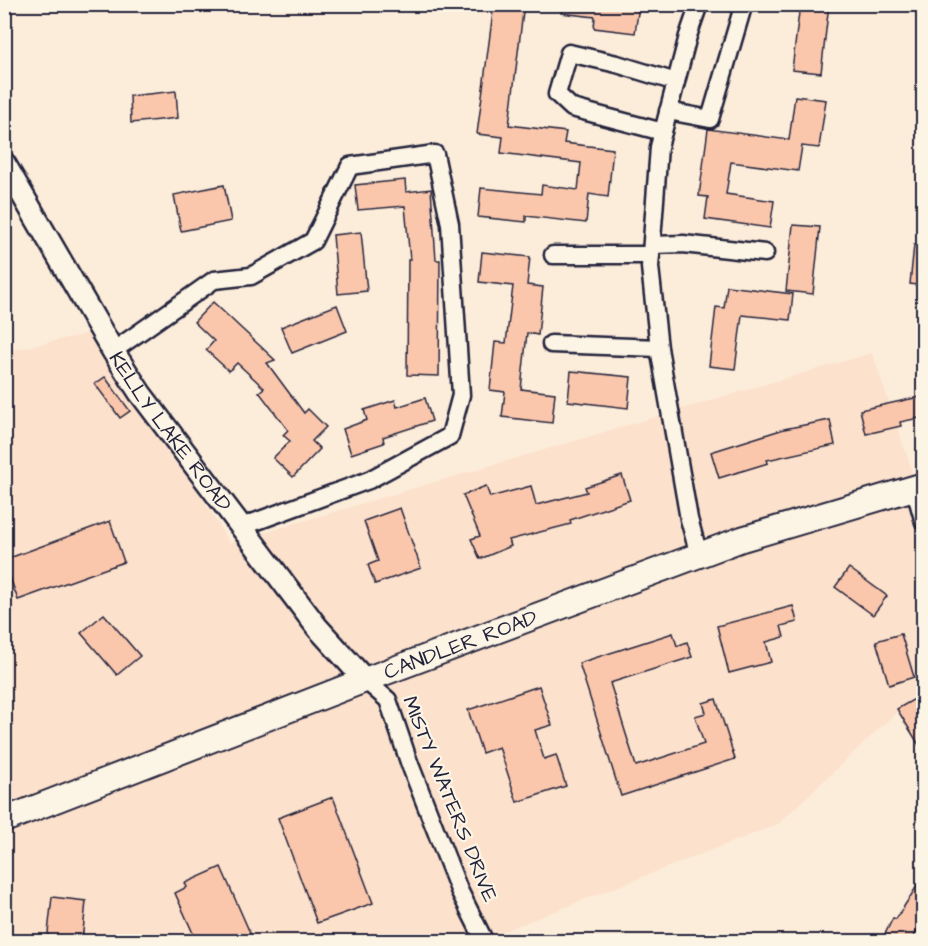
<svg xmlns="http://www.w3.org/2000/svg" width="928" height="946" font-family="'Architects Daughter',sans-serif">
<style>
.built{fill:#fce1cc}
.building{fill:#fbc7ac;stroke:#22223b;stroke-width:1.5}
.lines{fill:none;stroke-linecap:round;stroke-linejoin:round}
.minor-casing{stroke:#22223b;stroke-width:21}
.tertiary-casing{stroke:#22223b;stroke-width:26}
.secondary-casing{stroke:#22223b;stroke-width:28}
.minor{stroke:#fcf5e5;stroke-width:16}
.tertiary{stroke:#fcf5e5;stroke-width:21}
.secondary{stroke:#fcf5e5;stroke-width:24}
.labels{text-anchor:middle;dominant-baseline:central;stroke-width:4.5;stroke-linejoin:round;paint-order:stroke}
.street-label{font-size:21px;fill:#22223b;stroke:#fcf5e5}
</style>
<rect width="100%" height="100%" fill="#fcecda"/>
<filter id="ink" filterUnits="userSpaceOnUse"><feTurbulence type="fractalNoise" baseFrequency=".0167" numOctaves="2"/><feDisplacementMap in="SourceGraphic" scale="12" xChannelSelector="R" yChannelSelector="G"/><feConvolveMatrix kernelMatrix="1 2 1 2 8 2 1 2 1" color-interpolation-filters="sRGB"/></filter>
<g filter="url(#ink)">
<!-- built -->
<path class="built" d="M105,330l124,213 643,-190 43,127 8,44v163l-145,137 -300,117h-473l-1,-589z"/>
<!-- building -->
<g class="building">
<path d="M494,4h30l-15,121 57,7 -2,11 49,6 -5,48 -19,-3 -3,29 -60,-7v6l-48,-5 3,-29 60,6 1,-9 36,5 3,-27 -80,-10 2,-16 -26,-3z"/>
<path d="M562,4l77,2 -4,27 -41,-5 1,-11 -34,-4z"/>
<path d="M800,4h29l-8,69 -29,-3z"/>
<path d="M176,91l2,27 -47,5 -1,-27z"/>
<path d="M795,96l31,4 -7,48 -17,-2 -4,25 -67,-9 -5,32 48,7 -4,27 -65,-9 3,-22 -9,-1 9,-67 81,11z"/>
<path d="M405,180l1,12 25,-3 5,71h4l-1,116 -32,-1 1,-115h2l-5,-54 -47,4 -3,-25z"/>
<path d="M224,185l7,36 -50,10 -7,-36z"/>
<path d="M793,225l27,2 -7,67 -27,-3z"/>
<path d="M361,232l6,59 -29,3 -5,-59z"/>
<path d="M914,245h10v41l-14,-2z"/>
<path d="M482,252l48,5 -3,28 16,2 -5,48 -11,-2 -6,56 34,4 -3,30 -50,-6 3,-25 -15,-2 5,-48 11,1 7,-57 -34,-4z"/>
<path d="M727,286l66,8 -3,26 -48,-5 -7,54 -26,-3 7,-59 8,1z"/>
<path d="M213,302l62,58 -8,3 37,50 4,-4 18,18 -14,14 8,8 -27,28 -20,-19 17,-17 -7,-6 5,-5 -29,-38 5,-4 -27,-25 -8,8 -23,-21 8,-9 -20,-19z"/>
<path d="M337,305l10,26 -55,22 -11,-26z"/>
<path d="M571,371l60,6 -3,31 -60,-7z"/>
<path d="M105,377l25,34 -10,7 -25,-34z"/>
<path d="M924,396v21l-24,5 1,4 -35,8 -6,-24z"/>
<path d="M425,398l7,23 -49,16 1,6 -33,11 -8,-25 24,-9 -3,-10 31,-10 2,7z"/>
<path d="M830,420l5,25 -68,15 1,3 -49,15 -8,-26 73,-23z"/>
<path d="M622,475l8,25 -60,20 1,4 -62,16 2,6 -31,13 -9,-20 9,-3 -17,-41 23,-9 4,11 41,-11 5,19 51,-13 -2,-5z"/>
<path d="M400,508l21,60 -46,16 -7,-19 10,-4 -14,-40z"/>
<path d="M110,521l14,41 -106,38 -14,-40z"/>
<path d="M849,568l38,28 -14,19 -38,-28z"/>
<path d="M793,606l4,16 -16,4 3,11 -18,5 5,20 -42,11 -12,-47z"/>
<path d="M104,614l36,42 -23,19 -36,-42z"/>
<path d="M673,633l4,13 10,-4 5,15 -82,26 26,83 68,-22 -9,-28 11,-3 -3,-10 13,-4 19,60 -114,37 -42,-133z"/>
<path d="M901,634l13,43 -25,8 -13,-44z"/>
<path d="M539,686l13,39 -17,5 9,29 12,-4 10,31 -49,16 -18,-55 -17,6 -14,-43z"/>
<path d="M918,697l6,10v46l-27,-44z"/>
<path d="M333,797l40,106 -56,20 -39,-105z"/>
<path d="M221,867l33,75h-57l-22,-49 12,-6 -2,-4z"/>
<path d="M924,875v42l-13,25h-30l12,-24 3,1z"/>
<path d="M52,897l34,4 -4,41h-35z"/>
</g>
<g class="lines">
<defs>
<g id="minor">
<path d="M668,111l42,8 32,-109"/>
<path d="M663,132l-91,-24 -15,-14 12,-41 48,11 59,18"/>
<path d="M652,245l31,-1 82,9"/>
<path d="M553,255h98"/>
<path d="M551,344l108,4"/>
<path d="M113,351l101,-71 37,-4 62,-35 37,-75 85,-12 15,70 11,171 -11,41 -81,44 -128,47"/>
<path d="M914,487l10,35"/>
<path d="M699,555l-10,-36 -30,-171 -9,-81 9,-120 29,-111 11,-32"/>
<path d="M365,680l23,20 21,62 50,128 26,52"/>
</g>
<g id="tertiary">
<path id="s1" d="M4,163l109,188 27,42 177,234 48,53"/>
</g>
<g id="secondary">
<path id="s2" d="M4,820l361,-140 377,-141 182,-54"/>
</g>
</defs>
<!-- minor casing -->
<use href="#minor" class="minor-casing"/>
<!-- tertiary casing -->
<use href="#tertiary" class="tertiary-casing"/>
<!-- secondary casing -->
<use href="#secondary" class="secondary-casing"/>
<!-- minor -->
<use href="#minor" class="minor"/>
<!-- tertiary -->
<use href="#tertiary" class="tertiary"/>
<!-- secondary -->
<use href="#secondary" class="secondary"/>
</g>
</g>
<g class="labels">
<!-- street labels -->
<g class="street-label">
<text stroke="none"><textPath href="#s1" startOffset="316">KELLY LAKE ROAD</textPath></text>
<text stroke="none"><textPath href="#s2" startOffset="489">CANDLER ROAD</textPath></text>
<text transform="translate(450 799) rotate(68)">MISTY WATERS DRIVE</text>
</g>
</g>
<!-- margin -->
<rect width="928" height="946" fill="none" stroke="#fcf5e5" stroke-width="24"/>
<rect x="12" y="12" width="904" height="922" fill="none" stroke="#22223b" stroke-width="2" filter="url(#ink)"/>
</svg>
